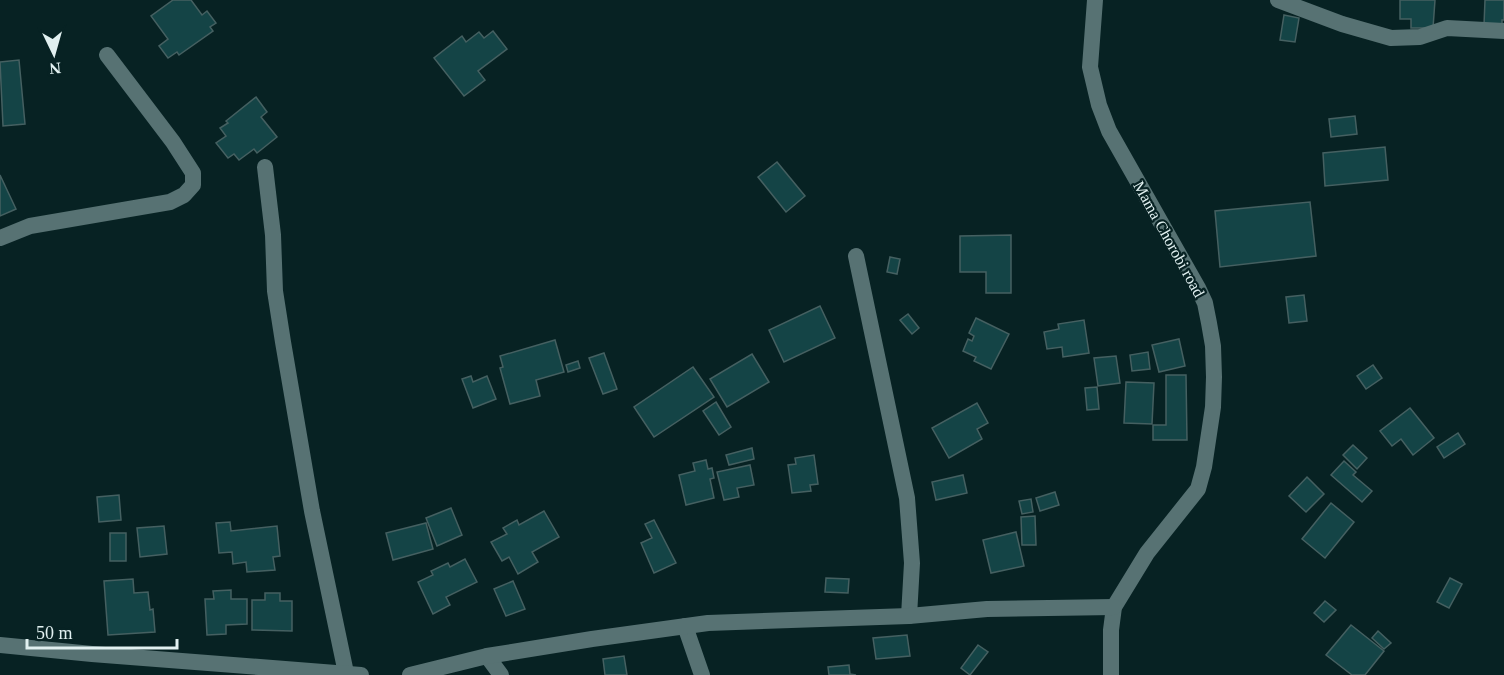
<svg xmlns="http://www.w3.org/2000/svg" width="1504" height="675" font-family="'Times New Roman',serif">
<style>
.building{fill:#144446;stroke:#456061;stroke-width:1.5}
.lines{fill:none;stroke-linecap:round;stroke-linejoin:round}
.minor{stroke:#577273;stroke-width:16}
.labels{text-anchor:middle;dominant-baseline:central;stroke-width:4.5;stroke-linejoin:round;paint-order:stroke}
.street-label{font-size:16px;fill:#e1f0f0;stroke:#072223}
</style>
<rect width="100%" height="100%" fill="#072223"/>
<!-- building -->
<g class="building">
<path d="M173,0h18l11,15 5,-4 9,12 -6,4 3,4 -34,24 -2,-3 -9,6 -9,-12 9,-7 -17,-23z"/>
<path d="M1400,0h35l-2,28h-22v-9h-11z"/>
<path d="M1485,0h19v20h-2v5h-18z"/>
<path d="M1284,15l15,3 -4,24 -15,-2z"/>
<path d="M493,31l14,18 -29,22 7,9 -21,16 -30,-38 28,-22 4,6 13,-10 5,6z"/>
<path d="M19,60l6,64 -22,2 -3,-64z"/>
<path d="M256,97l11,15 -6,5 16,20 -20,16 -3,-4 -15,11 -5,-6 -6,4 -12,-15 10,-7 -6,-8 8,-5 -2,-2z"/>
<path d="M1355,116l2,18 -26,3 -2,-18z"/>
<path d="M1385,147l3,33 -63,6 -2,-33z"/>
<path d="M777,162l28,34 -19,16 -28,-35z"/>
<path d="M0,175l16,34 -16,7z"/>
<path d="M1310,202l6,54 -96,11 -5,-56z"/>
<path d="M1011,235v58h-25v-21h-26v-36z"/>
<path d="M890,257l10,2 -3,15 -10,-2z"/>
<path d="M1304,295l3,26 -18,2 -3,-26z"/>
<path d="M820,306l15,32 -51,24 -15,-32z"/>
<path d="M908,314l11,14 -7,6 -12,-14z"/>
<path d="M976,318l33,16 -18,35 -17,-8 2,-4 -13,-6 5,-12 4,2 2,-5 -5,-3z"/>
<path d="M1084,320l5,33 -26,4 -1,-10 -15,2 -3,-17 15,-3 -1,-5z"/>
<path d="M1179,339l6,27 -26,6 -7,-27z"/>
<path d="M555,340l9,32 -28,8 4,16 -30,8 -10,-36 3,-1 -3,-11z"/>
<path d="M1148,352l2,17 -18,2 -2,-16z"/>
<path d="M604,353l13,36 -14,5 -14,-36z"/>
<path d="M752,354l17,28 -42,25 -17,-28z"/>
<path d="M1116,356l4,27 -22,3 -4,-28z"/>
<path d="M578,361l2,7 -12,4 -2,-7z"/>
<path d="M1373,365l9,13 -16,11 -9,-13z"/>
<path d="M693,367l21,30 -60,40 -20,-30z"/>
<path d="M1166,375h20l1,65h-34v-15h13z"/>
<path d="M471,376l2,6 14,-6 9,23 -23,9 -11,-29z"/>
<path d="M1126,382l28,1 -2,41 -28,-1z"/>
<path d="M1097,387l2,22 -12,1 -2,-22z"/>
<path d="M716,402l15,25 -12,8 -16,-24z"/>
<path d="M977,403l11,20 -11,6 5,10 -33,19 -17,-30z"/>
<path d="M1410,408l24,30 -21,17 -12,-16 -9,7 -12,-15z"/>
<path d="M1458,433l7,11 -21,14 -7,-11z"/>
<path d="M1353,445l14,13 -10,11 -14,-14z"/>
<path d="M752,448l2,11 -25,6 -3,-10z"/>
<path d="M814,455l4,29 -8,1 1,6 -19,2 -4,-28 8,-1 -1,-6z"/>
<path d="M706,460l2,9 4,-1 2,10 -4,1 4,19 -28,7 -7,-30 16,-4 -2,-8z"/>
<path d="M1344,461l12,11 -3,3 19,16 -10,11 -31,-27z"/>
<path d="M750,465l4,20 -17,3 2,9 -15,3 -7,-28z"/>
<path d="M963,475l4,18 -31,7 -4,-18z"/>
<path d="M1307,477l17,17 -18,18 -17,-16z"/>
<path d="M1055,492l4,13 -19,6 -4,-13z"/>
<path d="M119,495l2,25 -22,2 -2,-25z"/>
<path d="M1031,499l2,13 -11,2 -3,-13z"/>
<path d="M1331,503l23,19 -29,36 -23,-19z"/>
<path d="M451,508l11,27 -25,11 -11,-28z"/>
<path d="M544,511l15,26 -27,15 6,10 -20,12 -9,-17 -7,4 -11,-19 16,-8 -4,-6 14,-8 2,5z"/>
<path d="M1035,516l1,29h-14l-1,-28z"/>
<path d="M654,520l22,43 -22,10 -13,-30 11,-5 -7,-14z"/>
<path d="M230,522l1,9 46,-5 3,30 -7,1 2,13 -28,2 -1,-10 -13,2 -1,-12 -13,1 -3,-30z"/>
<path d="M426,523l7,26 -40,11 -7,-27z"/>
<path d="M164,526l3,28 -27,3 -3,-29z"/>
<path d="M1016,532l8,34 -33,7 -8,-33z"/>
<rect x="110" y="533" width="16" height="28"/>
<path d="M465,559l12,23 -31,15 4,8 -17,9 -15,-32 15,-7 -2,-4 17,-8 2,4z"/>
<path d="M826,578l23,1 -1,14 -23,-1z"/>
<path d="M1450,578l12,6 -13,24 -12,-6z"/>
<path d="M133,579l1,14 14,-1 2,18 3,-1 2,23 -47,3 -4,-54z"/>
<path d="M513,581l12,28 -19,7 -12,-27z"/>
<path d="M231,590v9h16v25l-21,1v9l-19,1 -2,-36h9l-1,-8z"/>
<path d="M265,593h15v8h12v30l-40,-1v-30h13z"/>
<path d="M1325,601l11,9 -12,12 -10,-9z"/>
<path d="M1351,625l33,26 -19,24h-13l-26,-20z"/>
<path d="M1378,631l13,12 -7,6 -12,-11z"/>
<path d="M907,635l3,21 -34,3 -3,-21z"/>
<path d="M978,645l10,7 -18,23 -9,-7z"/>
<path d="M624,656l3,19h-22l-2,-16z"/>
<path d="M849,665l1,9 6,1h-27l-1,-8z"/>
</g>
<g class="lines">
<!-- minor -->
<g class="minor">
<path d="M1095,0l-5,67 9,38 10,26 89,157 7,15 4,20 4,23 1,31 -1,30 -9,60 -6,22 -51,64 -33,54 -3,23v45"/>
<path d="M1278,0l64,24 49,14 29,-1 27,-9 57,3"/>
<path d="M265,167l8,68 2,56 8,51 29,169 34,162"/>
<path d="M0,238l30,-12 140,-24 14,-7 9,-10v-12l-20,-31 -66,-87"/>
<path d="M856,256l51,242 5,65 -3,53"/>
<path d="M685,626l17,49"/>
<path d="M0,645l92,9 269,21"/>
<path d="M487,656l14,19"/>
<path d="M410,675l77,-19 105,-17 116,-16 201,-7 78,-7 127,-2"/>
</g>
</g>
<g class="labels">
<!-- street labels -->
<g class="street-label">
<text transform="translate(1169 239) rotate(61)">Mama Chorobi road</text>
</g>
</g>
<!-- north arrow -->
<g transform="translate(54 54) rotate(175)" stroke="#072223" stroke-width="4.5" paint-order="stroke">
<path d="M0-4.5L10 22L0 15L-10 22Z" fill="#e1f0f0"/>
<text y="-9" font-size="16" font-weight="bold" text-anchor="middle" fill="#e1f0f0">N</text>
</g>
<!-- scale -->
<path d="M27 639v9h150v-9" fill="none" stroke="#e1f0f0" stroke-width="3"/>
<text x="36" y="639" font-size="18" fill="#e1f0f0" stroke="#072223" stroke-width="4.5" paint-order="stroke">50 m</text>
</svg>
